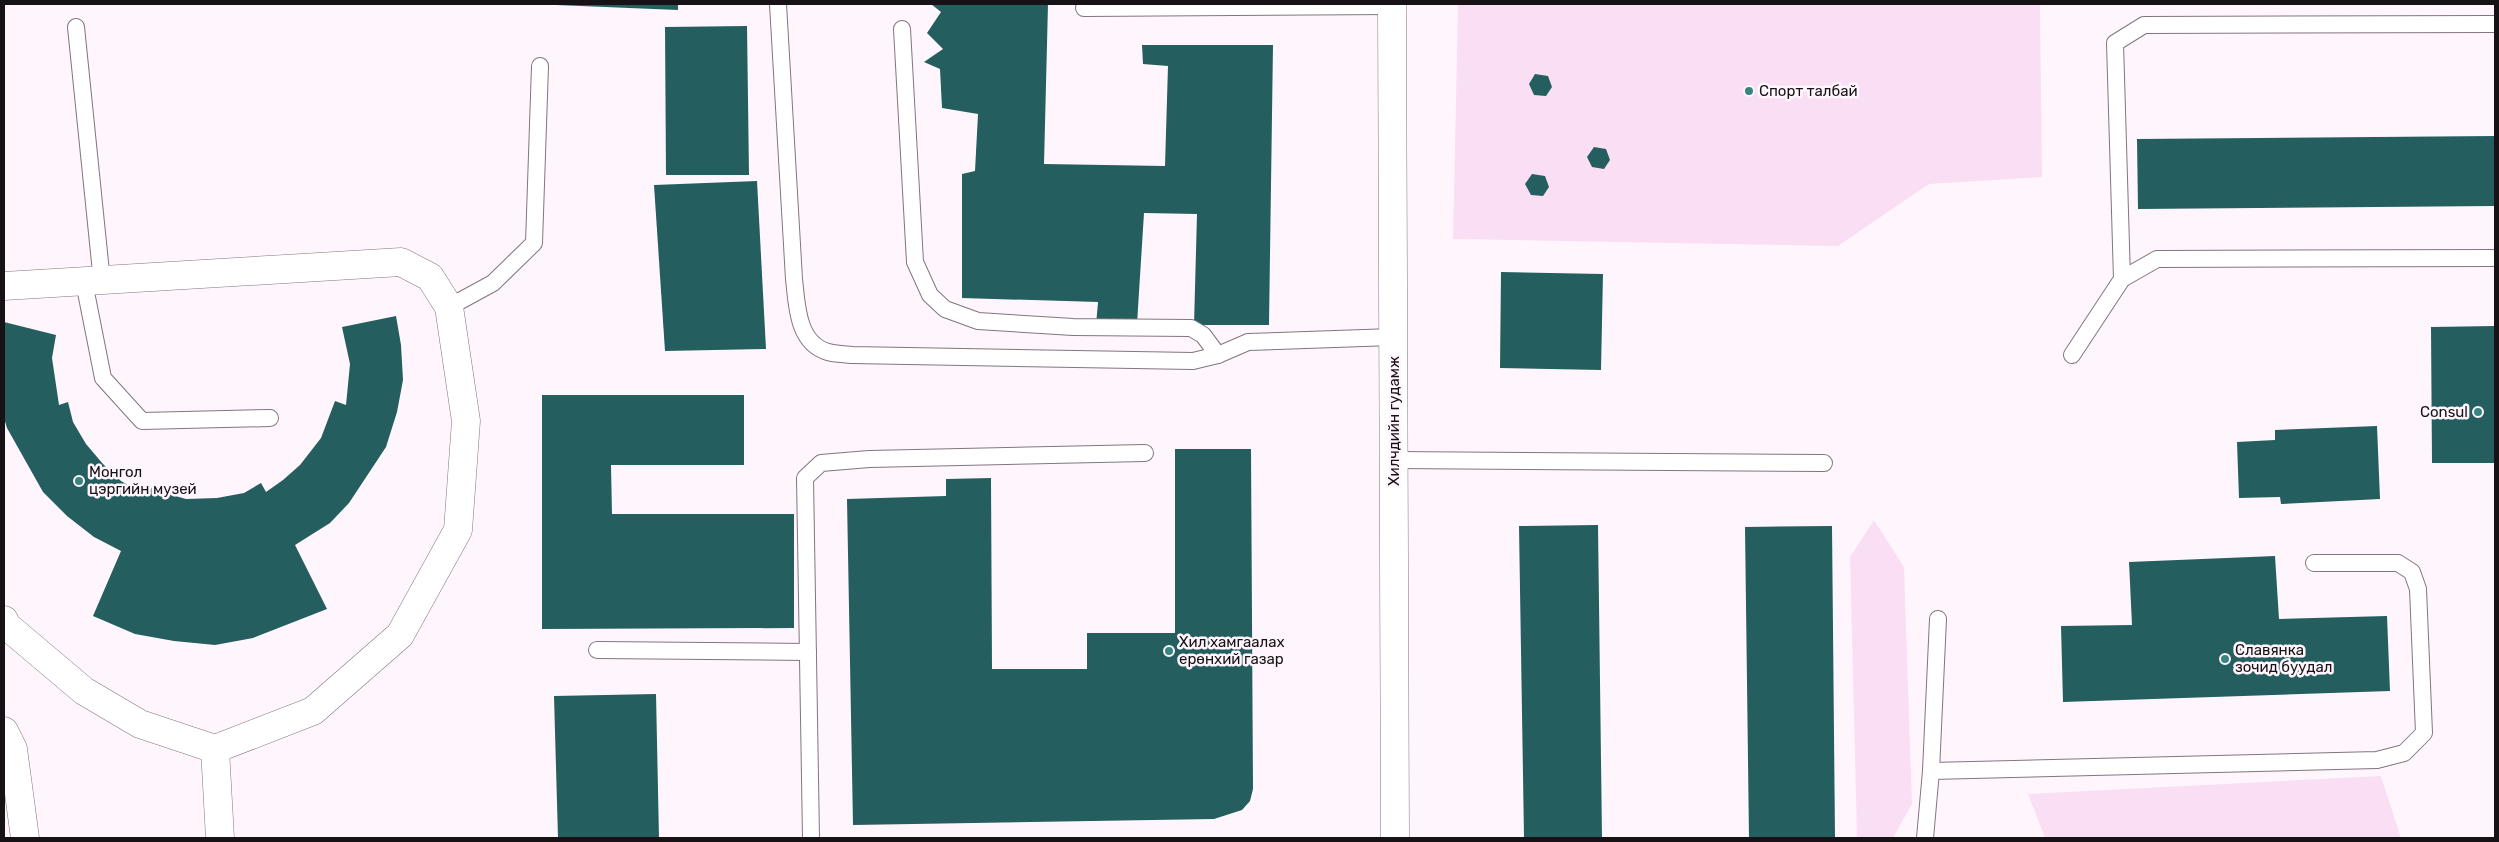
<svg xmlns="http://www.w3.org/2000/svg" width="2499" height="842" font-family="Rubik,sans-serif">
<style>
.green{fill:#fadff4}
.building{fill:#245e5e}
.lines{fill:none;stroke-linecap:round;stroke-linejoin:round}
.service-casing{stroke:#82757f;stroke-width:18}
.minor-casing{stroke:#82757f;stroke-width:29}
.tertiary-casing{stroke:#82757f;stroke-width:29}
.service{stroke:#fff;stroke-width:16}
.minor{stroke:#fff;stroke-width:28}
.tertiary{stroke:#fff;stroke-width:28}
.poi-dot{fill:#3a8383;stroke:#fff6fd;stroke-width:2}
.labels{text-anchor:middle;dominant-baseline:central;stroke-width:5;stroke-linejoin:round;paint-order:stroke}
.poi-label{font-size:15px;fill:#161215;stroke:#fff6fd;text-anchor:start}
.street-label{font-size:15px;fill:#161215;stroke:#fff6fd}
</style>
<rect width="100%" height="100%" fill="#fff6fd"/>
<!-- green -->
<g class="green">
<path d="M1458,4h582l2,173 -113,7 -91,62 -385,-7z"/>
<path d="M1874,520l30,47 8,237 -19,34h-36l-7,-281z"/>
<path d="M2381,776l20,62h-356l-17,-44z"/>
</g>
<!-- building -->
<g class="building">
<path d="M532,4h146v6z"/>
<path d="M931,4h117l-4,160 121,2 3,-100 -25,-2 -1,-19h131l-4,280h-75l3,-111 -53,-1 -7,111 -41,1 2,-23 -136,-4v-124l13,-3 3,-57 -36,-6 -2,-39 -16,-7 19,-13 -16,-16 14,-21z"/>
<path d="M747,26l2,149h-83l-1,-148z"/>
<path d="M1535,74l13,2 4,11 -6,9 -12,-1 -5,-11z"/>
<path d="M2495,136v70l-357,3 -1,-70z"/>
<path d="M1594,147l12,2 4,11 -6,9 -12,-2 -5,-10z"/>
<path d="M1532,174l13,2 4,11 -6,9 -12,-1 -6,-11z"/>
<path d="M757,181l9,168 -101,2 -11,-166z"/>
<path d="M1501,272l102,2 -2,96 -101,-2z"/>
<path d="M396,316l5,29 2,35 -6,32 -11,35 -37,56 -19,20 -35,22 32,64 -74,29 -38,7 -41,-4 -39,-7 -42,-18 28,-65 -27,-14 -27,-21 -24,-24 -36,-64 -3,-10v-96l52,13 -4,23 7,47 9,-3 5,20 13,22 17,20 18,17 26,15 5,-9 13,6 21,6 31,-1 27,-5 17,-10 5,9 17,-12 17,-15 21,-27 14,-37 11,4 4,-41 -8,-37z"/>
<path d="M2495,326v137h-63l-1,-136z"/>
<path d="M542,395h202v70h-133l1,49h182v114l-252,1z"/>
<path d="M2377,426l3,73 -99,5 -1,-7 -41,1 -2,-56 38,-2v-10z"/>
<path d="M1175,449h76l2,340 -3,12 -8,9 -28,9 -361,6 -6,-326 99,-3v-17l45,-1 1,191h95v-36h88z"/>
<path d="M1598,525l4,313h-78l-5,-312z"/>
<path d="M1832,526l3,312h-86l-4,-311z"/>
<path d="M2275,556l4,63 108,-3 3,75 -327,11 -2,-76 71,-1 -3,-63z"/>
<path d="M656,694l3,144h-101l-4,-142z"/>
</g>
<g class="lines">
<defs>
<g id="service">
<path d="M778,4l16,275c3,26 3,64 34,73 7,2 17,2 24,3l341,6 25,-6 30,-13 145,-5"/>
<path d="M1084,8l308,-2"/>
<path d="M76,27l26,255"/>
<path d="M902,29l13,233 15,33 15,14 33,12 95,6 118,1 12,7 15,20"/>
<path d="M2122,279l-7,-236 29,-18 351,-1"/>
<path d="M84,282l19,96 39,43 128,-3"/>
<path d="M449,307l44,-24 41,-40 6,-177"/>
<path d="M2072,355l50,-76 35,-20 338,-1"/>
<path d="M1394,460l430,3"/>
<path d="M597,650l211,2"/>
<path d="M1931,771l446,-11 27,-7 20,-20 -6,-144 -6,-17 -14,-9h-84"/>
<path d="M811,838l-6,-360 16,-15 48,-4 276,-6"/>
<path d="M1925,838l6,-67 7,-152"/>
</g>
<g id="minor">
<path d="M4,286l397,-24 29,15 19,30 17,114 -8,109 -58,105 -87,76 -98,38 -75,-25 -56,-33 -77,-65 -3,-6"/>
<path d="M4,731l9,18 12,89"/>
<path d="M215,749l5,89"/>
</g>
<path id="tertiary" d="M1392,4l3,834"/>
</defs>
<!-- service casing -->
<use href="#service" class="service-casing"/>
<!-- minor casing -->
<use href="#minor" class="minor-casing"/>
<!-- tertiary casing -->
<use href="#tertiary" class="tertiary-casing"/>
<!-- service -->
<use href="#service" class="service"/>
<!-- minor -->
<use href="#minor" class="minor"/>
<!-- tertiary -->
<use href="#tertiary" class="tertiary"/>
</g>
<!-- markers -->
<g class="poi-dot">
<circle cx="1749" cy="91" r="5"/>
<circle cx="2478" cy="412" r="5"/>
<circle cx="79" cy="481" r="5"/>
<circle cx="1169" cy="651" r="5"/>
<circle cx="2225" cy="659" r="5"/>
</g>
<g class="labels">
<!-- poi labels -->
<g class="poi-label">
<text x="1759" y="91">Спорт талбай</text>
<text x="2468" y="412" text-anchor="end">Consul</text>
<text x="89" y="472">Монгол<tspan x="89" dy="17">цэргийн музей</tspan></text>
<text x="1179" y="642">Хил хамгаалах<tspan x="1179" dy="17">ерөнхий газар</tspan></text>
<text x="2235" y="650">Славянка<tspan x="2235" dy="17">зочид буудал</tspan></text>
</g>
<!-- street labels -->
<g class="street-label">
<text transform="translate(1394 421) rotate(-90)">Хилчдийн гудамж</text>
</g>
</g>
<!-- border -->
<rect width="2499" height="842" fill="none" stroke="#161215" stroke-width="10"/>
</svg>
